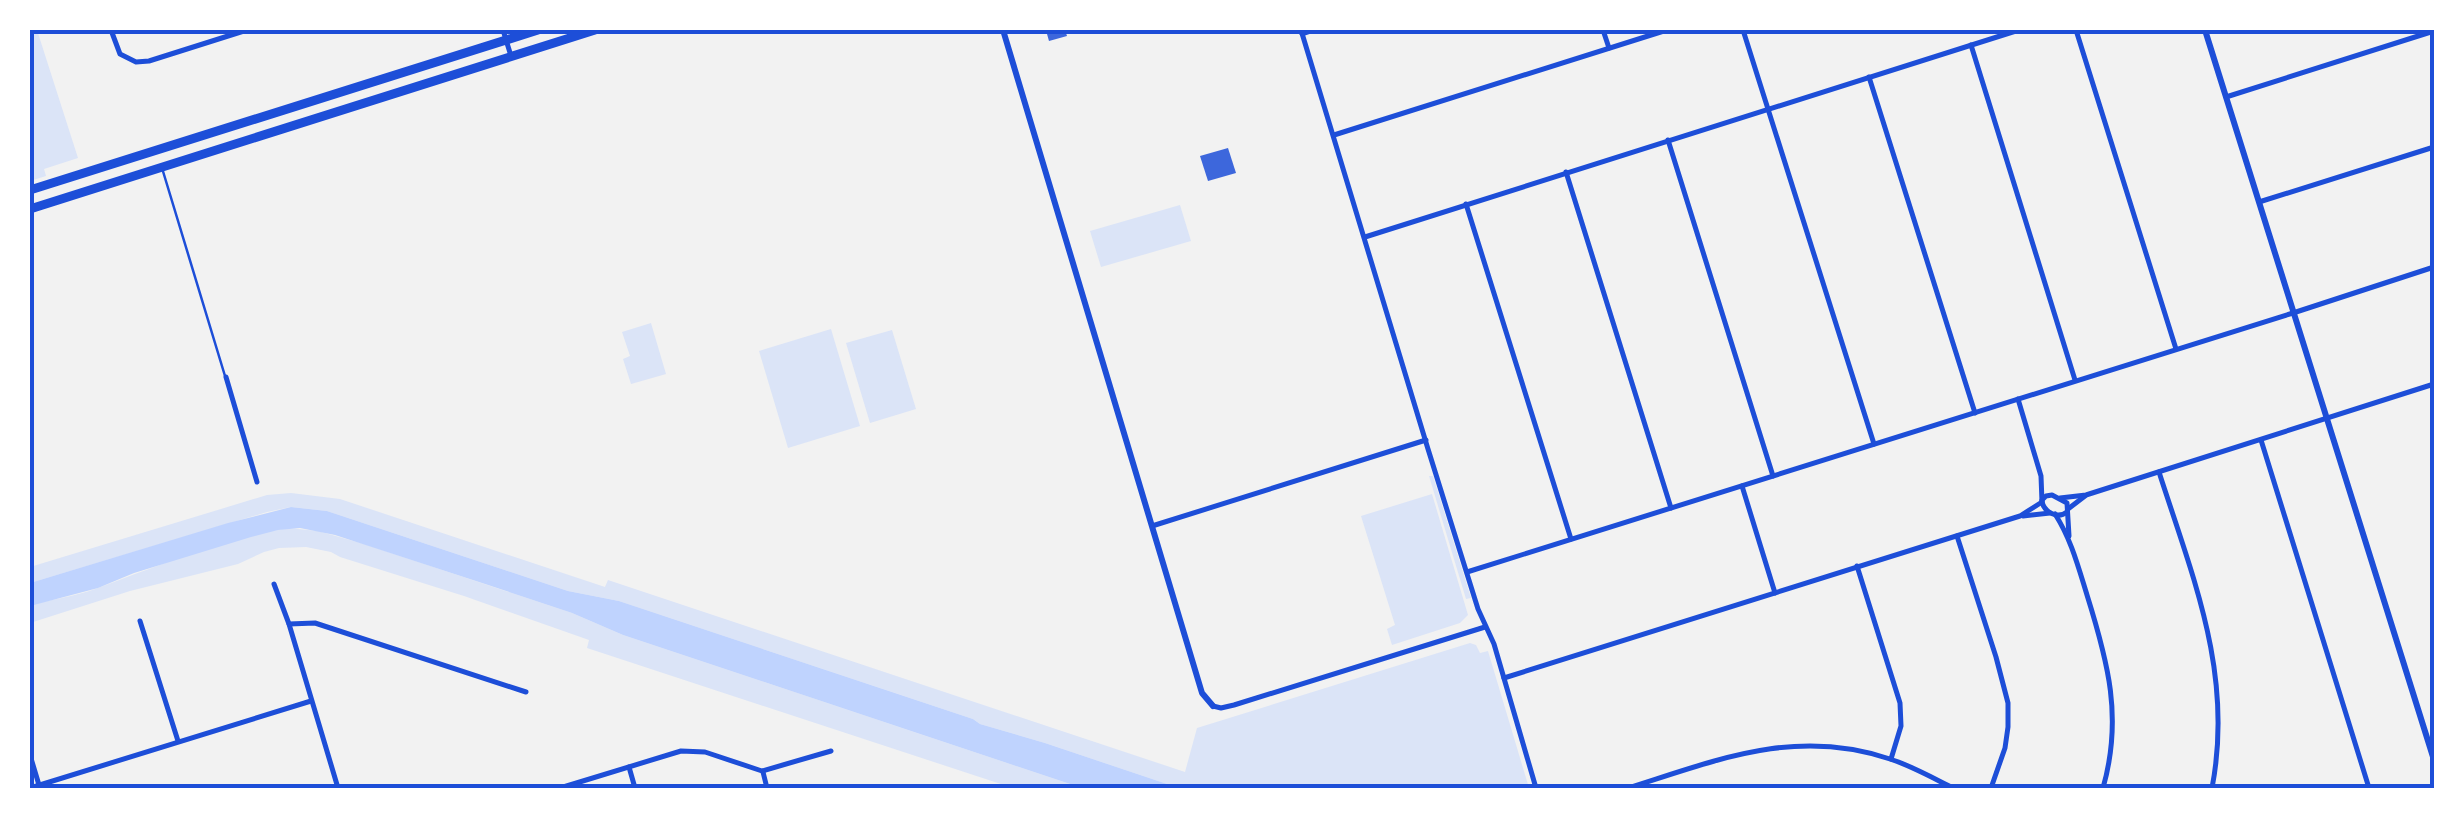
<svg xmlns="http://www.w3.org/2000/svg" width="2464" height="818" font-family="'Times New Roman',serif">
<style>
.green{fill:#dbe4f7}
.water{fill:#bfd3fe}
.building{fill:#3d67dc}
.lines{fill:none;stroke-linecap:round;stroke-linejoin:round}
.service{stroke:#1d4ed8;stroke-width:2.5}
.minor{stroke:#1d4ed8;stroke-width:5}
.tertiary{stroke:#1d4ed8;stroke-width:6}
.primary{stroke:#1d4ed8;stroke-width:9}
.neatline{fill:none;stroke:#1d4ed8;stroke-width:4}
</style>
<rect width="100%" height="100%" fill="#f2f2f2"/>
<!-- green -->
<g class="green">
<path d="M30,30h7l41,128 -34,11 2,7 -16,5z"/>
<path d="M1180,205l11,36 -90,26 -11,-36z"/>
<path d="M651,323l15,51 -35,10 -8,-25 7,-3 -8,-24z"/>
<path d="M831,329l29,97 -72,22 -29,-97z"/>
<path d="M892,330l24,79 -46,14 -24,-80z"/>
<path d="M1429,476h4l38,122 -5,1z"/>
<path d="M291,493l49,6 265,88 3,-7 577,192 12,-44 273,-85 6,2 4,8 8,-2 41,137h-350l-134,-45 -65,-19 -7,-5 -354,-118 -51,-10 -241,-80 -36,-4 -24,5 -237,71v-16l237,-72z"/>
<path d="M1432,494l36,121 -8,8 -68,22 -5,-16 8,-4 -34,-109z"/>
<path d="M288,528l30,3 46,13 208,69 51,22 459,153h-69l-426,-140 2,-8 -125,-44 -124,-39 -9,-5 -25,-5 -27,1 -15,4 -26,12 -108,27 -100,32v-17l4,-2c20,-5 42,-8 61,-15 60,-22 130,-51 193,-61z"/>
</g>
<!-- water -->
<path class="water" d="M291,507l36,4 241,80 51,10 354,118 7,5 65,19 134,45h-97l-459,-153 -51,-22 -90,-30 -147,-48 -35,-7 -22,2 -27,7 -117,36 -36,15 -68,18v-23l198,-60z"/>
<!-- building -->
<g class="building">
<path d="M1058,30h7l2,6 -18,5 -2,-7z"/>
<path d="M1228,148l8,25 -28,8 -8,-25z"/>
</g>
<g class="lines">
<!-- service -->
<path class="service" d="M162,168l63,208"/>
<!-- minor -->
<g class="minor">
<path d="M111,30l9,24 16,8 13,-1 98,-31"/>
<path d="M503,30l8,26"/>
<path d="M1301,30l127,419 50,160 16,35 42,144"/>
<path d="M1603,30l6,18"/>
<path d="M1743,30l131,414"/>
<path d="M2076,30l100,319"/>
<path d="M1302,34l12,-4"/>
<path d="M1971,45l104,335"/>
<path d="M1869,77l106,336"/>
<path d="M2226,97l208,-66"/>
<path d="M1334,135l333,-105"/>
<path d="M1668,140l105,336"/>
<path d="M1566,172l105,336"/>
<path d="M2259,202l175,-55"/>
<path d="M1466,204l105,335"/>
<path d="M1365,237l654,-207"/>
<path d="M226,377l31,105"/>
<path d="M2018,399l23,77 1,26"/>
<path d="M2261,440l108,348"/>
<path d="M2159,472c34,106 75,202 53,316"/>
<path d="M1742,486l33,107"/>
<path d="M2060,498l26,-3 348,-111"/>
<path d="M2042,500l4,-4 6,-1 15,8 2,33"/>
<path d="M2042,502c3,11 16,17 25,10"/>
<path d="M2068,509l17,-13"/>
<path d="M2434,509v19"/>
<path d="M2055,514c16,25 23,52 32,81 21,67 36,123 16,193"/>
<path d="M2023,516l27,-3"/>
<path d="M1152,526l274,-86"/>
<path d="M1957,536l39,121 12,46v24l-3,21 -14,40"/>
<path d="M1857,566l43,137 1,23 -10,33"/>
<path d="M1467,572l826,-259 141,-46"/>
<path d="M274,584l15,40 49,164"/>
<path d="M140,621l38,120"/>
<path d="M289,624l26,-1 211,69"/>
<path d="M1504,678l516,-162 22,-14"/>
<path d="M1213,706l8,2 13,-3 251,-78"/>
<path d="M30,755l9,30"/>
<path d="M629,767l6,21"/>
<path d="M763,772l4,16"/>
<path d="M30,788l281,-87"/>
<path d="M560,788l121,-37 24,1 57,19 69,-20"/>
<path d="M1628,788c89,-28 168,-61 262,-29 22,7 43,19 63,29"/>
</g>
<!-- tertiary -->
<g class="tertiary">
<path d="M1003,30l199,663 11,13"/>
<path d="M2205,30l229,730"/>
</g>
<!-- primary -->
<g class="primary">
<path d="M30,190l508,-160"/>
<path d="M30,209l565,-179"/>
</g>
</g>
<!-- border -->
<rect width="2464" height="818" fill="none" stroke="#ffffff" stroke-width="65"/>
<rect x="32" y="32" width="2400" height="754" class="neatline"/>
</svg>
